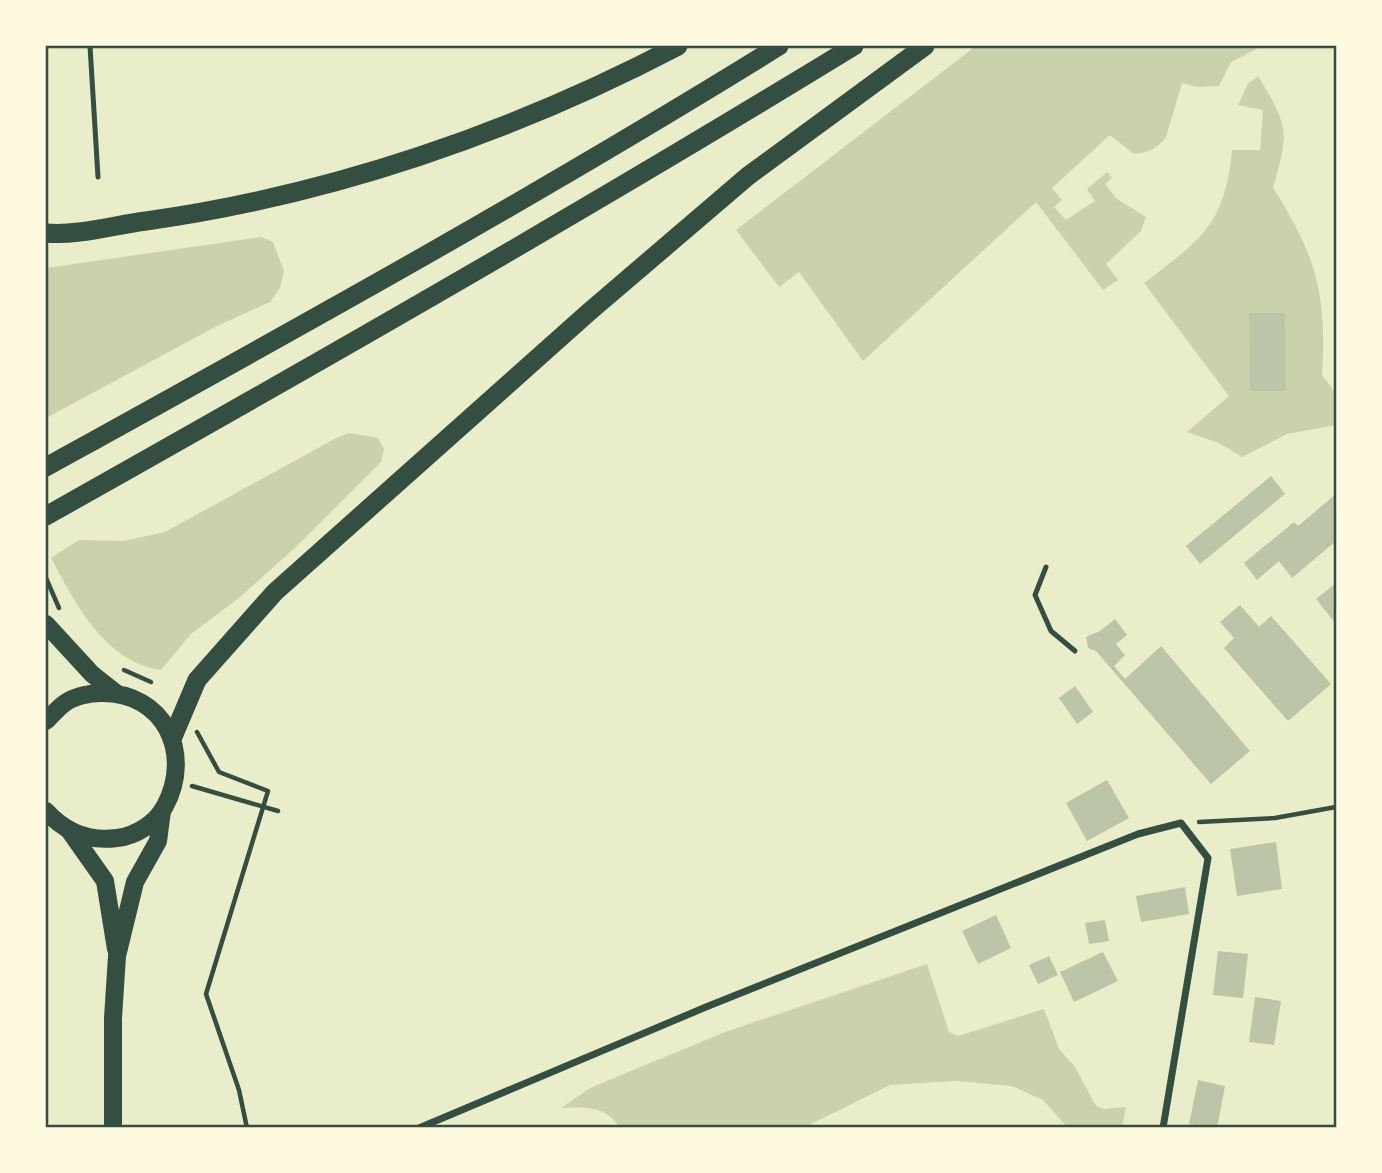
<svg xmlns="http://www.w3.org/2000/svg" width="1382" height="1173" font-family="'Crimson Pro',serif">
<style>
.green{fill:#cad2ad}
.building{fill:#bcc5a7}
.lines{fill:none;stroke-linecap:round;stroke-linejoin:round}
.path{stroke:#344e41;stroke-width:4.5}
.service{stroke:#344e41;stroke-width:5}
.minor{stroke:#344e41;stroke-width:7}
.primary{stroke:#344e41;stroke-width:18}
.trunk{stroke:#344e41;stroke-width:19}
.neatline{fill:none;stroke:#344e41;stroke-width:2.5}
</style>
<rect width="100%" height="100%" fill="#e9edc9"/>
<!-- green -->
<g class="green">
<path d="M976,46h286l-31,16 -12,24 -22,1 -15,-4 -16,54c-9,12 -18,16 -32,17l-24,-19 -58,53 10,12 -8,7 12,13 29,-19 -8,-12 20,-17 5,6 -7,6 12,15 29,18 -5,14 -35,33 12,16 -15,10 -67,-88 -173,159 -64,-89 -20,15 -43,-57z"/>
<path d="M1258,76c30,49 32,56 15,111 43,70 54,105 49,188l14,19v31l-49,9 -45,23 -23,-14 -32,-11 42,-36 -85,-113c56,-43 81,-57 88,-133h28l3,-40 -25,-5 10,-21z"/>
<path d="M261,237l12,5 11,29 -4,17 -10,14 -55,25 -169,91v-150z"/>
<path d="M350,433l28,5 6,11 -3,13 -83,83 -59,53 -48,36 -30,36c-56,-8 -86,-67 -110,-112l28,-18 45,1 41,-9 173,-95z"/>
<path d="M927,964l22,68 9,4 86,-27 15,40 16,18 21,39 8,3 22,-2 -4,20h-55l-24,-27 -31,-14 -56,-5 -66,4 -85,42h-186c-13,-22 -36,-20 -58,-19l29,-20 135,-56z"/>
</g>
<!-- building -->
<g class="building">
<path d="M1249,313h36l1,78h-36z"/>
<path d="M1271,476l14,18 -85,70 -14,-18z"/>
<path d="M1336,494v47l-44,37 -13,-17 -22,19 -13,-17 50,-41 4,4z"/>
<path d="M1336,583v41l-20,-25z"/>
<path d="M1240,605l19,22 12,-11 60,68 -43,37 -64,-73 10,-10 -14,-16z"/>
<path d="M1115,619l12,16 -11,9 9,11 -11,11 11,13 36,-33 89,105 -39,33 -115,-133 -8,-3 -2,-11 14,-6z"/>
<path d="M1075,686l18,26 -16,12 -18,-26z"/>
<path d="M1107,780l22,38 -42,23 -21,-38z"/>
<path d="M1276,842l6,47 -45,7 -7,-47z"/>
<path d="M1185,887l4,27 -48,8 -5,-26z"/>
<path d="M996,915l15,33 -33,16 -16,-33z"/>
<path d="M1105,920l4,21 -20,3 -4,-21z"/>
<path d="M1218,951l30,3 -5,44 -30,-3z"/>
<path d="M1103,952l15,29 -44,21 -14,-30z"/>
<path d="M1049,956l9,19 -20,9 -9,-19z"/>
<path d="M1255,997l26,4 -7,44 -25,-3z"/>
<path d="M1198,1080l27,6 -8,42 -28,-4z"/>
</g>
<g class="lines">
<!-- path -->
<g class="path">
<path d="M46,578l13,30"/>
<path d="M124,670l27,12"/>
<path d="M197,732l22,40 49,19 -62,203 33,96 8,38"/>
<path d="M192,786l86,25"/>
<path d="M1199,822l76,-4 61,-11"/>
</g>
<!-- service -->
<g class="service">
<path d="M90,46l8,131"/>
<path d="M1046,567l-11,28 16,36 24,20"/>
</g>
<!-- minor -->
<path class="minor" d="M419,1128l287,-121 432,-173 43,-11 27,35 -45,270"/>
<!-- primary -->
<g class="primary">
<path d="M46,624l46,50 24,19"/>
<path d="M46,721c6,-6 12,-13 19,-18 10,-7 25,-10 36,-10 64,-1 92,61 64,113 -9,17 -29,30 -48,32 -29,4 -52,-6 -71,-27"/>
<path d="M69,830l36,51 11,68"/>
<path d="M113,1128v-110l4,-62 18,-74 23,-41 4,-30"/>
</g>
<!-- trunk -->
<g class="trunk">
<path d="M46,233c31,3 68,-8 100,-12 185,-26 366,-88 532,-175"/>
<path d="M46,467c246,-136 493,-272 733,-421"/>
<path d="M46,516c272,-153 542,-307 808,-470"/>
<path d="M172,739l25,-59 78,-88 314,-280 159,-136 177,-130"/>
</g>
</g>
<!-- border -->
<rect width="1382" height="1173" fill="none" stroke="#fefae0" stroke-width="94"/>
<rect x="47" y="47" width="1288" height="1079" class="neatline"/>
</svg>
